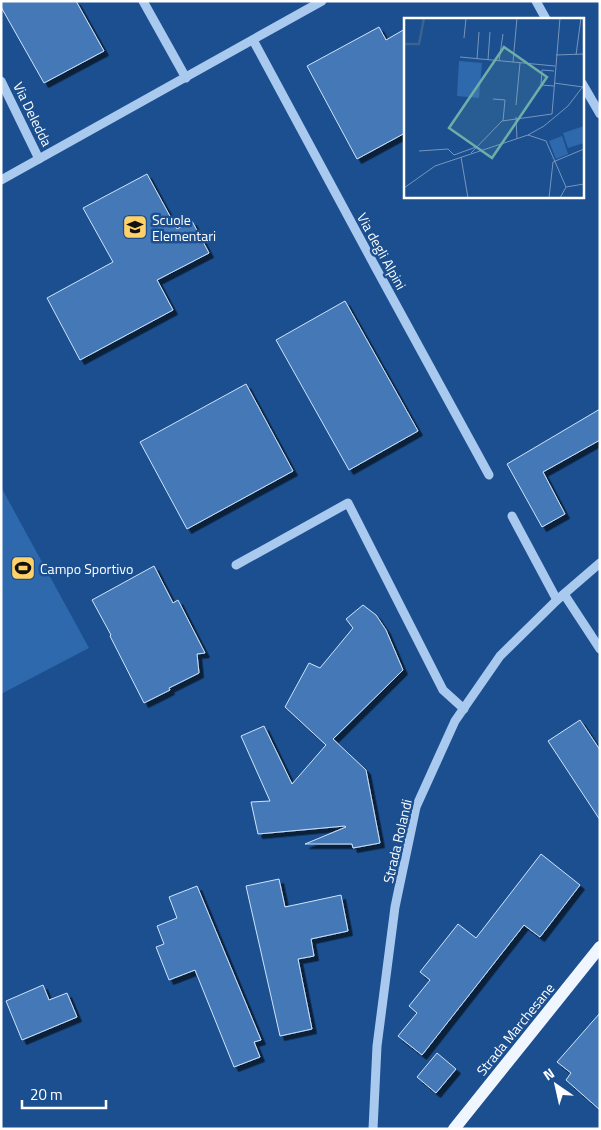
<svg xmlns="http://www.w3.org/2000/svg" width="601" height="1130" font-family="'Titillium Web',sans-serif">
<style>
.green{fill:#2e69ad}
.building{fill:#4478b7;stroke:#cfe3fa;filter:url(#shadow)}
.lines{fill:none;stroke-linecap:round;stroke-linejoin:round}
.minor{stroke:#a9c9ee;stroke-width:9}
.major{stroke:#f0f6ff;stroke-width:12}
.labels{text-anchor:middle;dominant-baseline:central;stroke-width:5;stroke-linejoin:round;paint-order:stroke}
.street-label{font-size:14px;fill:#fff;stroke:#1b4f8f}
.poi-label{font-size:14px;fill:#fff;stroke:#1b4f8f;text-anchor:start}
.inset-river{fill:none;stroke:#3c6290;stroke-width:2.5}
.inset-road{fill:none;stroke:#7695bc;stroke-width:1}
.view{fill:#6fada8;fill-opacity:0.15;stroke:#6fada8;stroke-width:2.5}
.inset-edge{fill:none;stroke:#fff;stroke-width:2.5}
</style>
<defs>
<filter id="shadow"><feDropShadow dx="4.5" dy="4.5" stdDeviation="0" flood-color="#0009"/></filter>
</defs>
<rect width="100%" height="100%" fill="#1b4f8f"/>
<!-- green -->
<path class="green" d="M1,487l88,161 -88,46z"/>
<!-- building -->
<g class="building">
<path d="M1,1h75l28,50 -60,32 -43,-76z"/>
<path d="M379,27l7,13 19,-11v104l-48,26 -50,-93z"/>
<path d="M147,174l30,55 15,-8 17,32 -52,27 16,30 -93,50 -33,-62 66,-36 -30,-54z"/>
<path d="M345,301l73,130 -69,39 -73,-130z"/>
<path d="M246,384l47,87 -106,58 -47,-87z"/>
<path d="M600,409v31l-57,32 22,42 -23,13 -35,-63z"/>
<path d="M154,566l19,37 5,-3 27,53 -8,1 2,19 -30,15 1,2 -26,13 -34,-67 1,-1 -19,-35z"/>
<path d="M363,605l13,10 10,15 17,40 -70,69 33,31 14,73 -27,5 -1,-4h-47l41,-17 -1,-1 -87,8 -7,-32 19,-1 -29,-65 23,-10 28,58 34,-39 -41,-38 24,-44 11,5 33,-40 -7,-9z"/>
<path d="M580,720l20,30v70l-52,-79z"/>
<path d="M541,854l39,31 -40,52 -16,-12 -102,130 -24,-19 19,-23 -8,-7 21,-26 -10,-8 38,-48 18,14z"/>
<path d="M279,879l6,28 56,-12 7,36 -37,8 3,17 -16,3 14,70 -32,7 -34,-150z"/>
<path d="M197,886l64,154 -7,2 6,15 -26,10 -39,-97 -26,10 -13,-33 8,-3 -7,-18 20,-8 -8,-21z"/>
<path d="M43,985l6,15 18,-7 10,24 -55,23 -16,-39z"/>
<path d="M600,1013v97l-34,-30 5,-7 -14,-11z"/>
<path d="M437,1053l19,16 -20,24 -19,-16z"/>
</g>
<g class="lines">
<!-- minor -->
<g class="minor">
<path d="M143,1l43,77"/>
<path d="M536,1l10,18"/>
<path d="M253,40l124,230 112,205"/>
<path d="M1,81l38,78"/>
<path d="M582,83l18,31"/>
<path d="M1,180l321,-179"/>
<path d="M512,516l45,84"/>
<path d="M236,565l112,-62 95,187 21,19"/>
<path d="M564,594l36,55"/>
<path d="M373,1129l4,-83 18,-139 21,-100 39,-86 45,-65 57,-56 43,-37"/>
</g>
<!-- major -->
<path class="major" d="M454,1129l146,-182"/>
</g>
<!-- icons -->
<defs>
<symbol id="school-square" viewBox="-11 -11 22 22"><rect x="-9" y="-9" width="18" height="18" rx="4" fill="#ffd166" stroke="#1b4f8f"/><path d="M0-5L7-2L0 1L-7-2ZM-4 1L0 2.5L4 1V4Q0 6-4 4Z" fill="#111"/></symbol>
<symbol id="stadium-square" viewBox="-11 -11 22 22"><rect x="-9" y="-9" width="18" height="18" rx="4" fill="#ffd166" stroke="#1b4f8f"/><path d="M0-5a6.5 5 0 1 0 0 10a6.5 5 0 1 0 0-10ZM-3.5-1.8h7v3.6h-7Z" fill="#111"/></symbol>
</defs>
<g fill-rule="evenodd">
<use href="#school-square" x="121" y="213" width="28" height="28"/>
<use href="#stadium-square" x="9" y="554" width="28" height="28"/>
</g>
<g class="labels">
<!-- street labels -->
<g class="street-label">
<text transform="translate(33 114) rotate(64)">Via Deledda</text>
<text transform="translate(382 251) rotate(61)">Via degli Alpini</text>
<text transform="translate(397 841) rotate(-77)">Strada Rolandi</text>
<text transform="translate(515 1029) rotate(-51)">Strada Marchesane</text>
</g>
<!-- poi labels -->
<g class="poi-label">
<text x="152" y="219">Scuole<tspan x="152" dy="16">Elementari</tspan></text>
<text x="40" y="568">Campo Sportivo</text>
</g>
</g>
<!-- overview -->
<g transform="translate(404 18)">
<rect width="180" height="180" fill="#1b4f8f"/>
<path d="M55,43l23,2 -3,35 -22,-2zM180,108v17l-16,5 -5,-15zM158,118l6,18 -12,5 -7,-18z" fill="#2e69ad"/>
<path class="inset-river" d="M0,26h15l5,-26"/>
<path class="inset-road" d="M60,20l2,-20M152,37l28,-1M172,37l5,-37M56,39l95,9M73,41l2,-27M84,42l2,-28M95,43l4,-27M109,44l4,-44M150,65l29,4M150,68l-13,-1 1,-15 12,1M89,81l12,1 -2,21M112,87l4,-42M112,99l1,22M124,117l18,6 20,46 -6,11M15,133l29,-2 6,6 22,-8M67,135l31,-32 50,-7 8,-96M57,139l7,41M162,169l18,-3M0,170l31,-22 93,-31 16,-9 24,-20 16,-21M145,180l4,-36 31,-13"/>
<path class="view" d="M100,29l43,30 -55,81 -43,-30z"/>
<rect width="180" height="180" class="inset-edge"/>
</g>
<!-- border -->
<rect width="601" height="1130" fill="none" stroke="#ffffff" stroke-width="5"/>
<!-- north arrow -->
<g transform="translate(556 1085) rotate(326)" stroke="#1b4f8f" stroke-width="4" paint-order="stroke">
<path d="M0-4L9 19L0 12L-9 19Z" fill="#ffffff"/>
<text y="-8" font-size="14" font-weight="bold" text-anchor="middle" fill="#ffffff">N</text>
</g>
<!-- scale -->
<path d="M22 1100v8h84v-8" fill="none" stroke="#ffffff" stroke-width="2.5"/>
<text x="30" y="1100" font-size="15" fill="#ffffff" stroke="#1b4f8f" stroke-width="4" paint-order="stroke">20 m</text>
</svg>
